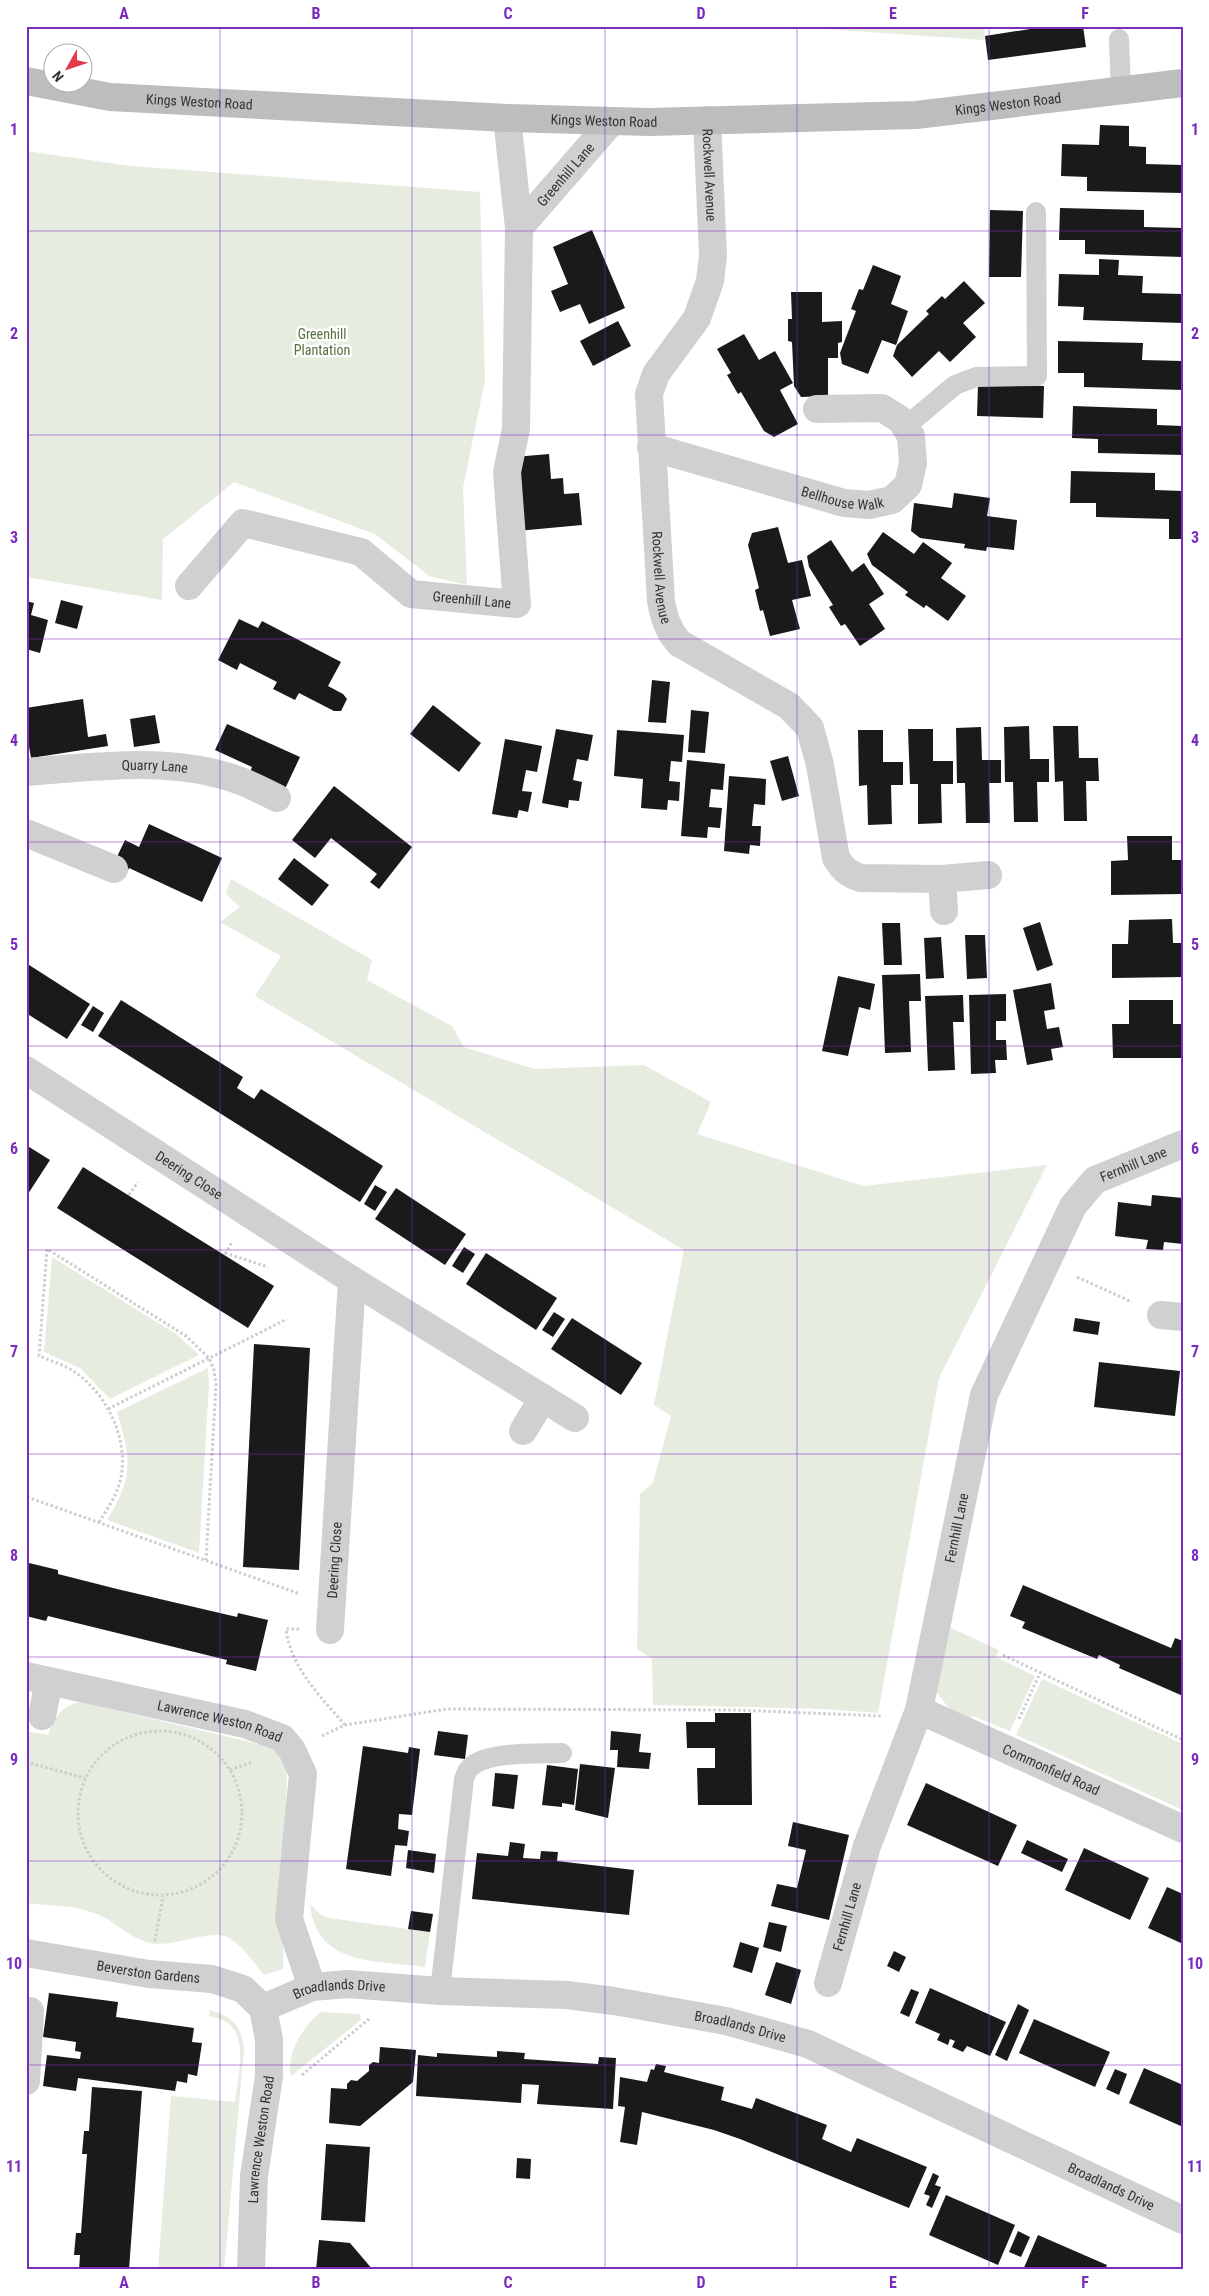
<svg xmlns="http://www.w3.org/2000/svg" width="1209" height="2296" font-family="'Roboto Condensed',sans-serif">
<style>
.green{fill:#e6ecdf}
.building{fill:#1a1a1a}
.lines{fill:none;stroke-linecap:round;stroke-linejoin:round}
.path{stroke:#cdcdcd;stroke-width:3;stroke-dasharray:2.5 2.5;stroke-linecap:butt}
.service{stroke:#d0d0d0;stroke-width:20}
.minor{stroke:#d0d0d0;stroke-width:28}
.secondary{stroke:#bdbdbd;stroke-width:28}
.grid{fill:none;stroke:#7b2cbf;stroke-width:1;stroke-opacity:0.55}
.labels{text-anchor:middle;dominant-baseline:central;stroke-width:5;stroke-linejoin:round;paint-order:stroke}
.street-label{font-size:14px;fill:#333;stroke:#fff}
.park-label{font-size:14px;fill:#56703f;stroke:#fff}
.neatline{fill:none;stroke:#7b2cbf;stroke-width:2}
.grid-label{font-size:16px;text-anchor:middle;font-weight:bold;fill:#7b2cbf}
</style>
<rect width="100%" height="100%" fill="#fff"/>
<!-- green -->
<g class="green">
<path d="M783,26h202l-1,14z"/>
<path d="M26,151l105,15 349,26 5,188 -22,108 4,97 -38,-9 -54,-42 -141,-52 -71,57 -1,61 -136,-23z"/>
<path d="M231,879l141,81 -5,20 85,46 12,21 70,22 110,-4 67,37 -14,32 167,52 183,-21 -108,213 -61,335 -54,-4 -171,-4 -1,-46 -15,-10 3,-155 13,-11 18,-67 -17,-11 30,-155 -429,-254 26,-40 -61,-34 20,-15 -14,-13z"/>
<path d="M52,1257l124,77 23,21 -89,44 -30,-31 -36,-16z"/>
<path d="M208,1368l1,16 -10,169 -92,-33c27,-43 24,-61 10,-108z"/>
<path d="M949,1627l50,23 -3,7 39,19 -25,55 -37,-15 -2,4 -21,-10 -15,-20z"/>
<path d="M1042,1679l141,65v66l-167,-75z"/>
<path d="M81,1702l186,44 10,5 10,17 -4,201 -19,6c-10,-12 -23,-32 -37,-38 -20,-8 -52,11 -76,6 -22,-4 -36,-23 -57,-30 -20,-8 -46,-7 -68,-10v-172l22,4c8,-18 12,-29 33,-33z"/>
<path d="M310,1904l11,11 8,3 101,14 -5,35c-48,-7 -109,0 -115,-63z"/>
<path d="M210,2010c23,7 31,15 34,39l-20,221h-66l13,-174 64,6c2,-22 14,-63 -7,-79 -5,-4 -12,-5 -19,-7z"/>
<path d="M321,2012l39,2 1,6 -70,56c-5,-23 12,-50 30,-64z"/>
</g>
<!-- building -->
<g class="building">
<path d="M1049,26h34l3,21 -98,13 -3,-24z"/>
<path d="M1100,125l29,1v20l17,1v17l37,1v28l-96,-2v-14l-26,-1 1,-32 37,1z"/>
<path d="M1060,208l84,2v17l39,1v29l-98,-3v-14h-26z"/>
<path d="M990,210l33,1 -2,66h-32z"/>
<path d="M592,230l33,78 -36,16 -9,-20 -20,8 -9,-21 17,-7 -15,-37z"/>
<path d="M1099,259l20,1 -1,15 25,1 -1,17 41,1v29l-100,-3 1,-13 -26,-1 1,-32 40,1z"/>
<path d="M873,265l28,11 -10,28 17,7 -12,34 -14,-5 -14,34 -26,-10 -2,-11 16,-42 -5,-2 8,-20 4,1z"/>
<path d="M964,281l21,22 -22,20 13,14 -26,25 -11,-11 -27,26 -19,-21 4,-11 32,-31 -3,-3 16,-15 3,3z"/>
<path d="M791,292h31v30l20,-1v21l-4,1v15h-10v38l-27,1 -7,-11 -2,-44 -4,-1v-22h4z"/>
<path d="M618,321l13,25 -38,20 -13,-25z"/>
<path d="M744,334l15,26 16,-9 18,32 -13,7 18,34 -24,13 -10,-6 -23,-39 -3,2 -11,-19 4,-2 -14,-24z"/>
<path d="M1058,341l85,2 -1,17 41,1v29l-99,-3v-14h-26z"/>
<path d="M978,384l66,2 -1,32 -66,-2z"/>
<path d="M1073,406l84,3v16l26,1v29l-85,-2v-14l-26,-1z"/>
<path d="M549,454l2,25 12,-1 1,16 15,-1 3,32 -65,6 -3,-74z"/>
<path d="M1071,471l84,2v17l28,1v48h-14v-20l-73,-2v-14h-26z"/>
<path d="M954,493l36,5 -3,18 30,4 -3,30 -27,-3 -1,4 -22,-3 1,-4 -45,-6 -9,-7 3,-28 38,5z"/>
<path d="M778,527l10,36 14,-3 9,36 -19,4 8,29 -30,7 -7,-26 -3,1 -5,-21 4,-2 -11,-43 4,-12z"/>
<path d="M883,532l31,22 9,-12 29,21 -11,15 25,18 -18,25 -22,-16 -2,3 -19,-13 3,-3 -36,-27 -5,-11z"/>
<path d="M831,540l21,32 12,-9 20,31 -15,10 16,25 -25,17 -15,-22 -4,2 -12,-19 4,-2 -24,-38 -2,-11z"/>
<path d="M61,600l22,6 -6,23 -22,-6z"/>
<path d="M26,601l8,2 -3,12 17,5 -8,33 -14,-4z"/>
<path d="M239,619l19,9 4,-7 79,41 -13,24 15,8 4,5 -6,12h-7l-35,-18 -4,7 -22,-11 4,-7 -37,-19 -3,7 -19,-10z"/>
<path d="M652,680l18,2 -4,41 -18,-1z"/>
<path d="M83,699l5,38 18,-3 2,12 -77,12 -5,-29v-21z"/>
<path d="M433,705l48,38 -22,29 -49,-38z"/>
<path d="M691,710l18,2 -4,41 -17,-1z"/>
<path d="M155,715l5,28 -26,4 -4,-28z"/>
<path d="M227,724l73,33 -16,34 -35,-16 3,-8 -37,-17z"/>
<path d="M1029,726l1,33h19v23h-12l1,40h-24l-1,-40h-8l-1,-55z"/>
<path d="M1053,726h25l1,32h19l1,23h-13l1,40h-23l-1,-40 -8,1z"/>
<path d="M981,727l1,33h19v23h-12l1,40h-24l-1,-40h-8l-1,-55z"/>
<path d="M556,729l37,6 -5,26 -11,-2 -4,21 9,2 -3,19 -10,-1 -1,8 -26,-5z"/>
<path d="M908,729h25v32h20v23h-12l1,39 -24,1v-40h-8z"/>
<path d="M617,730l67,5 -2,27 -11,-1 -2,20 11,1 -1,19 -11,-1 -1,10 -26,-2 2,-29 -29,-3z"/>
<path d="M858,730h25v32h20v23h-12l1,39 -24,1 -1,-40 -8,1z"/>
<path d="M505,739l37,7 -5,26 -11,-2 -4,21 10,1 -4,20 -9,-2 -2,8 -25,-4z"/>
<path d="M788,756l11,40 -17,5 -12,-40z"/>
<path d="M687,760l38,4 -2,26 -12,-1 -2,18 13,1 -2,20 -12,-1 -1,11 -26,-2z"/>
<path d="M729,776l37,3 -1,26 -11,-1 -2,22h9l-1,20 -10,-1 -1,9 -25,-3z"/>
<path d="M334,786l78,61 -33,42 -9,-7 7,-8 -46,-36 -16,20 -23,-18z"/>
<path d="M149,824l73,34 -20,44 -73,-34 -2,4 -14,-7 12,-25 14,7z"/>
<path d="M1127,836h45v24h11v34l-72,1v-34l17,-1z"/>
<path d="M294,858l35,27 -17,21 -34,-27z"/>
<path d="M1172,919l1,24h10v34l-71,1v-34h16l1,-24z"/>
<path d="M1040,922l13,43 -16,6 -14,-43z"/>
<path d="M882,923h18l2,42h-18z"/>
<path d="M965,935h20l2,43 -20,1z"/>
<path d="M941,937l3,41 -18,1 -2,-41z"/>
<path d="M26,963l64,41 -23,35 -41,-26z"/>
<path d="M920,974l1,27h-12l2,51 -26,1 -3,-78z"/>
<path d="M838,976l37,8 -5,26 -11,-3 -11,49 -26,-5z"/>
<path d="M1051,983l4,26 -11,2 3,18 12,-2 4,20 -12,2 2,11 -26,5 -14,-75z"/>
<path d="M1006,994v27h-10v19h10l1,20h-12l1,13 -25,1 -2,-79z"/>
<path d="M963,995l1,27h-11l2,48 -27,1 -3,-75z"/>
<path d="M121,1000l122,77 -6,11 17,11 7,-10 122,77 -23,36 -262,-166z"/>
<path d="M1129,1000h44v24h10v34h-70l-1,-34h17z"/>
<path d="M93,1006l11,7 -11,19 -12,-7z"/>
<path d="M26,1145l24,15 -24,37z"/>
<path d="M83,1167l191,119 -26,42 -191,-120z"/>
<path d="M375,1185l12,7 -12,19 -11,-7z"/>
<path d="M396,1188l70,46 -21,31 -70,-46z"/>
<path d="M1152,1195l31,3v46l-19,-2 -1,8 -17,-1 2,-9 -33,-4 3,-34 33,4z"/>
<path d="M464,1247l11,7 -12,19 -11,-7z"/>
<path d="M486,1253l71,45 -21,32 -70,-46z"/>
<path d="M554,1312l11,7 -12,18 -11,-7z"/>
<path d="M572,1318l70,45 -21,32 -70,-46z"/>
<path d="M1075,1318l25,4 -2,13 -25,-4z"/>
<path d="M254,1344l56,4 -11,222 -56,-3z"/>
<path d="M1099,1362l81,9 -5,45 -81,-9z"/>
<path d="M29,1563l29,7v4l59,15 120,28 1,-4 30,7 -12,51 -30,-7 1,-4 -179,-44 -2,5 -20,-5v-43z"/>
<path d="M1023,1585l148,63 4,-10 8,3v55l-64,-28 1,-3 -21,-10 -2,4 -75,-31 3,-6 -15,-6z"/>
<path d="M715,1713h36l1,92h-54l-1,-37h18v-20h-28l-1,-26h29z"/>
<path d="M438,1731l30,4 -3,24 -31,-4z"/>
<path d="M611,1731l30,3 -2,18 12,1 -2,16 -32,-2 1,-17h-8z"/>
<path d="M363,1746l45,7 1,-6 11,2 -8,66 -13,-1 -1,15 11,2 -2,15 -12,-1 -4,31 -45,-7z"/>
<path d="M580,1764l35,4 -7,50 -33,-8z"/>
<path d="M547,1765l31,4 -4,36 -12,-2v4l-20,-2z"/>
<path d="M495,1773l23,2 -4,34 -22,-3z"/>
<path d="M926,1783l91,42 -19,41 -91,-41z"/>
<path d="M793,1822l56,13 -20,85 -58,-14 6,-22 20,4 9,-38 -18,-4z"/>
<path d="M1027,1840l41,19 -6,13 -41,-19z"/>
<path d="M510,1842l15,2 -2,14 17,1 1,-8 17,1 -1,9 77,9 -5,45 -157,-16 5,-46 31,3z"/>
<path d="M1084,1848l65,30 -19,42 -65,-30z"/>
<path d="M408,1850l28,4 -2,19 -28,-5z"/>
<path d="M1167,1887l16,7v50l-35,-16z"/>
<path d="M411,1911l22,3 -3,18 -22,-3z"/>
<path d="M769,1922l18,4 -6,26 -18,-5z"/>
<path d="M740,1942l19,6 -7,25 -19,-6z"/>
<path d="M894,1951l12,6 -7,15 -12,-6z"/>
<path d="M776,1962l25,8 -10,34 -26,-9z"/>
<path d="M930,1988l76,34 -16,34 -23,-10 -4,6 -11,-5 3,-6 -5,-2 -2,6 -11,-5 3,-6 -25,-11z"/>
<path d="M911,1989l8,3 -10,25 -9,-4z"/>
<path d="M49,1993l69,9 -2,15 78,11 -2,14 10,1 -5,33 -9,-2 -1,9 -10,-2 -2,10 -97,-13 -2,13 -33,-5 4,-31 33,4 1,-7 -6,-1 1,-9 -33,-5z"/>
<path d="M1018,2004l11,6 -22,51 -12,-6z"/>
<path d="M1034,2019l76,33 -15,35 -76,-34z"/>
<path d="M380,2047l36,3 -3,32 -53,44 -31,-3 2,-35 16,1v-5l4,-4 6,1 12,-10v-6l4,-3 6,1z"/>
<path d="M497,2051l28,2 -1,6 74,5 1,-7 17,1 -3,51 -76,-5 2,-19 -17,-1 -1,19 -105,-7 2,-41 19,2v-4l60,4z"/>
<path d="M656,2064l10,2 -2,6 60,15 -3,13 31,9 4,-11 71,27 -5,14 29,13 6,-14 70,29 -18,41 -169,-69 -26,-9 -72,-18 -5,33 -17,-3 5,-35 -7,-1 2,-29 27,5 4,-13 3,1z"/>
<path d="M1144,2068l39,17v42l-54,-24z"/>
<path d="M1115,2069l12,5 -8,21 -13,-6z"/>
<path d="M92,2087l50,4 -13,179h-50l1,-15h-6l2,-22h5l6,-79h-5l2,-23h5z"/>
<path d="M326,2144l44,3 -5,75 -44,-2z"/>
<path d="M517,2158l14,1 -1,20 -14,-1z"/>
<path d="M933,2173l6,3 -4,9 6,2 -9,21 -6,-3 4,-9 -6,-2z"/>
<path d="M946,2195l69,30 -17,40 -69,-30z"/>
<path d="M1018,2231l12,6 -9,20 -12,-5z"/>
<path d="M1038,2235l69,30 -2,5h-82z"/>
<path d="M319,2240l31,3 23,27h-57z"/>
</g>
<g class="lines">
<!-- path -->
<g class="path">
<path d="M129,1195l9,-13"/>
<path d="M225,1253l43,14"/>
<path d="M225,1254l7,-12"/>
<path d="M1077,1277l55,25"/>
<path d="M108,1409l179,-90"/>
<path d="M27,1497l273,97"/>
<path d="M99,1522c7,-11 16,-24 20,-37 13,-42 -12,-94 -49,-116 -9,-5 -21,-9 -31,-13l8,-107 139,87 23,22 5,12 2,15 -10,175"/>
<path d="M299,1629h-13c5,39 34,67 59,96"/>
<path d="M1003,1655l180,85"/>
<path d="M1019,1719l21,-46"/>
<circle cx="160" cy="1813" r="82"/>
<path d="M322,1736l23,-11 102,-16 288,1 147,6"/>
<path d="M26,1762l59,16"/>
<path d="M230,1770l23,-8"/>
<path d="M155,1941l8,-45"/>
<path d="M302,2075l68,-57"/>
</g>
<!-- service -->
<g class="service">
<path d="M1119,39l2,51"/>
<path d="M905,427l50,-42 21,-8 61,-1 -1,-164"/>
<path d="M440,1991l24,-212c2,-5 3,-10 8,-13 18,-15 67,-12 90,-13"/>
</g>
<!-- minor -->
<g class="minor">
<path id="s1" d="M707,120l6,136 -3,25 -13,37 -41,56 -7,20 12,207c3,17 7,29 18,42l110,63 21,22 10,37 16,93c7,11 12,16 25,20l81,1 46,-4"/>
<path id="s2" d="M519,228l93,-107"/>
<path id="s3" d="M651,447l193,56 25,2 23,-5 16,-15 5,-22 -2,-27 -10,-16 -19,-12 -65,1"/>
<path id="s4" d="M189,586l54,-63 118,29 50,42 106,10 -10,-132 9,-43 3,-201 -12,-110"/>
<path id="s5" d="M26,772c69,-5 142,-16 209,7 15,5 28,12 42,19"/>
<path d="M26,833l88,36"/>
<path d="M942,879l2,32"/>
<path id="s6" d="M26,1070l326,210 223,138"/>
<path d="M1161,1315l22,2"/>
<path d="M523,1431l20,-33"/>
<path id="s7" d="M330,1630l22,-350"/>
<path id="s8" d="M26,1676l219,48 37,14 10,12 11,24 -14,145 23,68"/>
<path id="s9" d="M919,1710l264,119"/>
<path d="M42,1716l7,-35"/>
<path id="s10" d="M26,1953l123,21 63,5 31,10 20,19"/>
<path id="s11" d="M828,1983l39,-137 52,-136 65,-315 89,-189 22,-26 88,-36"/>
<path id="s12" d="M263,2008l49,-21 36,-3 92,7 127,4 47,6 112,20 82,23 375,176"/>
<path d="M26,2081l4,-70"/>
<path id="s13" d="M251,2270l3,-94 15,-100v-36l-6,-32"/>
</g>
<!-- secondary -->
<path class="secondary" id="s14" d="M26,81l84,16 397,21 142,4 267,-7 267,-32"/>
</g>
<!-- grid -->
<path class="grid" d="M220,26v2244M412,26v2244M605,26v2244M797,26v2244M989,26v2244M26,231h1157M26,435h1157M26,639h1157M26,842h1157M26,1046h1157M26,1250h1157M26,1454h1157M26,1657h1157M26,1861h1157M26,2065h1157"/>
<g class="labels">
<!-- street labels -->
<g class="street-label">
<text stroke="none"><textPath href="#s14" startOffset="175">Kings Weston Road</textPath></text>
<text stroke="none"><textPath href="#s14" startOffset="985">Kings Weston Road</textPath></text>
<text stroke="none"><textPath href="#s14" startOffset="580">Kings Weston Road</textPath></text>
<text stroke="none"><textPath href="#s2" startOffset="71">Greenhill Lane</textPath></text>
<text stroke="none"><textPath href="#s1" startOffset="55">Rockwell Avenue</textPath></text>
<text stroke="none"><textPath href="#s3" startOffset="199">Bellhouse Walk</textPath></text>
<text stroke="none"><textPath href="#s1" startOffset="475">Rockwell Avenue</textPath></text>
<text stroke="none"><textPath href="#s4" startOffset="331">Greenhill Lane</textPath></text>
<text stroke="none"><textPath href="#s5" startOffset="129">Quarry Lane</textPath></text>
<text stroke="none"><textPath href="#s11" startOffset="894">Fernhill Lane</textPath></text>
<text stroke="none"><textPath href="#s6" startOffset="194">Deering Close</textPath></text>
<text stroke="none"><textPath href="#s11" startOffset="474">Fernhill Lane</textPath></text>
<text stroke="none"><textPath href="#s7" startOffset="70">Deering Close</textPath></text>
<text stroke="none"><textPath href="#s8" startOffset="199">Lawrence Weston Road</textPath></text>
<text stroke="none"><textPath href="#s9" startOffset="145">Commonfield Road</textPath></text>
<text stroke="none"><textPath href="#s11" startOffset="69">Fernhill Lane</textPath></text>
<text stroke="none"><textPath href="#s10" startOffset="124">Beverston Gardens</textPath></text>
<text stroke="none"><textPath href="#s12" startOffset="80">Broadlands Drive</textPath></text>
<text stroke="none"><textPath href="#s12" startOffset="485">Broadlands Drive</textPath></text>
<text stroke="none"><textPath href="#s13" startOffset="131">Lawrence Weston Road</textPath></text>
<text stroke="none"><textPath href="#s12" startOffset="890">Broadlands Drive</textPath></text>
</g>
<!-- park labels -->
<g class="park-label">
<text x="322" y="334">Greenhill<tspan x="322" dy="16">Plantation</tspan></text>
</g>
</g>
<!-- border -->
<rect width="1209" height="2296" fill="none" stroke="#ffffff" stroke-width="55"/>
<!-- north arrow -->
<g transform="translate(68 68) rotate(230)"><circle r="24" fill="#ffffff" stroke="#adadad"/>
<path d="M0-4L9 19L0 12L-9 19Z" fill="#e63946"/>
<text y="-8" font-size="14" font-weight="bold" text-anchor="middle" fill="#333333">N</text>
</g>
<rect x="28" y="28" width="1154" height="2240" class="neatline"/>
<g class="grid-label">
<text x="124" y="19">A</text>
<text x="316" y="19">B</text>
<text x="508" y="19">C</text>
<text x="701" y="19">D</text>
<text x="893" y="19">E</text>
<text x="1085" y="19">F</text>
<text x="14" y="135">1</text>
<text x="1195" y="135">1</text>
<text x="14" y="339">2</text>
<text x="1195" y="339">2</text>
<text x="14" y="543">3</text>
<text x="1195" y="543">3</text>
<text x="14" y="746">4</text>
<text x="1195" y="746">4</text>
<text x="14" y="950">5</text>
<text x="1195" y="950">5</text>
<text x="14" y="1154">6</text>
<text x="1195" y="1154">6</text>
<text x="14" y="1357">7</text>
<text x="1195" y="1357">7</text>
<text x="14" y="1561">8</text>
<text x="1195" y="1561">8</text>
<text x="14" y="1765">9</text>
<text x="1195" y="1765">9</text>
<text x="14" y="1969">10</text>
<text x="1195" y="1969">10</text>
<text x="14" y="2172">11</text>
<text x="1195" y="2172">11</text>
<text x="124" y="2288">A</text>
<text x="316" y="2288">B</text>
<text x="508" y="2288">C</text>
<text x="701" y="2288">D</text>
<text x="893" y="2288">E</text>
<text x="1085" y="2288">F</text>
</g>
</svg>
